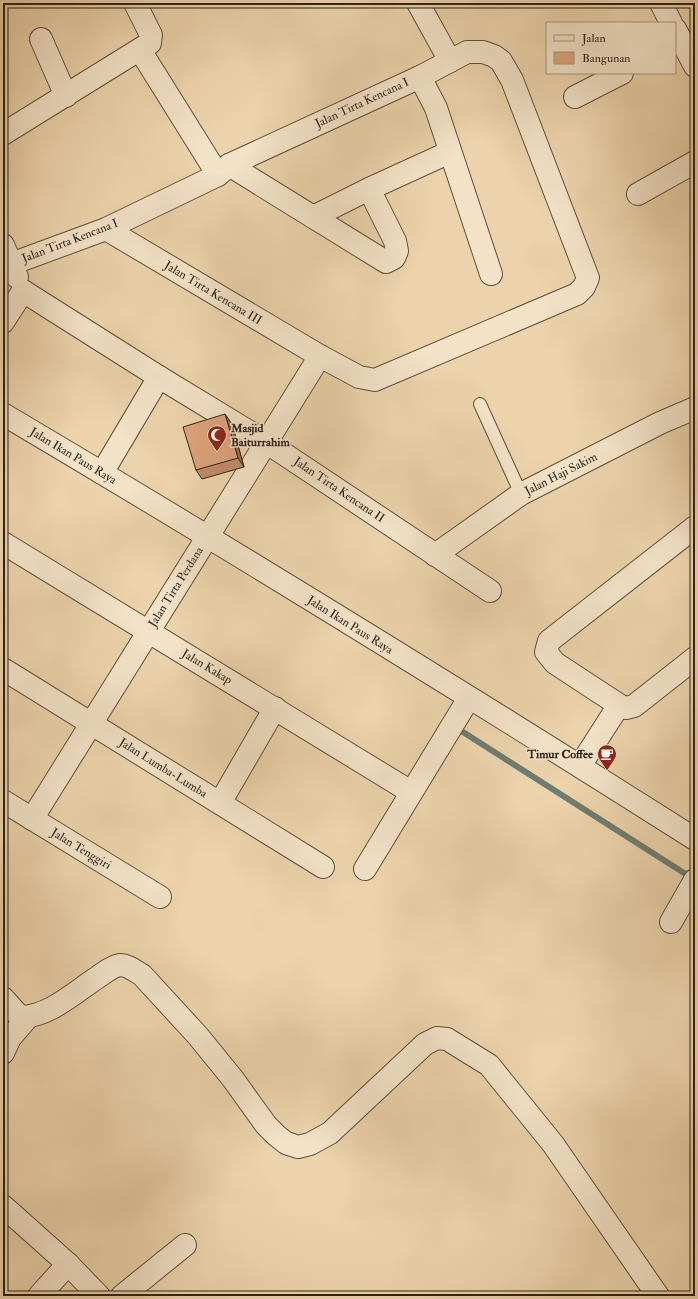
<svg xmlns="http://www.w3.org/2000/svg" width="698" height="1299" font-family="'IM FELL Double Pica',serif">
<style>
.lines{fill:none;stroke-linecap:round;stroke-linejoin:round}
.stream{stroke:#6e7c71;stroke-width:6}
.service-casing{stroke:#5e4f3e;stroke-width:14}
.minor-casing{stroke:#5e4f3e;stroke-width:24}
.service{stroke:#f3e2c8;stroke-width:12}
.minor{stroke:#f3e2c8;stroke-width:22}
.wall{fill:#bf8c6b;stroke:#2e2319}
.shaded-wall{fill:#9b7257;stroke:#2e2319}
.building{fill:#dea37c;stroke:#2e2319}
.labels{text-anchor:middle;dominant-baseline:central;stroke-width:3;stroke-linejoin:round;paint-order:stroke}
.street-label{font-size:12px;fill:#2e2319;stroke:#f3e2c8}
.poi-label{font-size:12px;font-weight:bold;fill:#2e2319;stroke:#f3e2c8;text-anchor:start}
</style>
<rect width="100%" height="100%" fill="#ecd3ab"/>
<filter id="stains"><feTurbulence type="fractalNoise" baseFrequency=".005" numOctaves="4"/><feColorMatrix values="0 0 0 0 .2 0 0 0 0 .09 0 0 0 0 .02 0 0 0 .5 -.17"/></filter>
<radialGradient id="worn" r=".72"><stop offset=".6" stop-color="#630" stop-opacity="0"/><stop offset="1" stop-color="#630" stop-opacity=".3"/></radialGradient>
<g class="lines">
<!-- stream -->
<path class="stream" d="M463,732l221,141 10,2"/>
<defs>
<path id="service" d="M480,404l41,90"/>
<g id="minor">
<path d="M418,3l32,58"/>
<path d="M661,3l10,20"/>
<path d="M675,29l20,37"/>
<path d="M41,39l25,57"/>
<path d="M140,50l78,125"/>
<path d="M420,77l16,31 55,166"/>
<path d="M575,97l47,-24"/>
<path d="M3,134l147,-91 1,-8 -16,-32"/>
<path d="M229,165l157,97 8,-4 3,-7 -2,-10 -26,-52"/>
<path d="M638,194l57,-32"/>
<path d="M313,217l56,-28 81,-37"/>
<path d="M3,245l14,32"/>
<path d="M11,264l95,-35 112,-54 11,-10 191,-88 47,-25h16l11,4 7,5 11,19 76,198 -4,9 -7,7 -202,86 -16,-3 -39,-21 -214,-127"/>
<path d="M23,291l136,86 107,65 224,149"/>
<path d="M3,322l20,-31"/>
<path d="M3,414c233,138 463,280 692,425"/>
<path d="M102,473l57,-96"/>
<path d="M695,527l-146,114 -3,11 9,11 64,42 7,3 8,-2 61,-48"/>
<path d="M3,543l408,249"/>
<path d="M435,555l86,-61 139,-71 35,-15"/>
<path d="M3,669l320,198"/>
<path d="M580,766l39,-61"/>
<path d="M3,801l157,96"/>
<path d="M220,803l55,-95"/>
<path d="M32,819l288,-463"/>
<path d="M365,869l104,-171"/>
<path d="M671,922l24,-42"/>
<path d="M3,998l17,19c29,0 55,-25 78,-40 6,-4 14,-11 22,-12 8,0 15,6 22,10l56,61 35,43 33,46 10,10 10,8 12,4 12,-3 20,-11 95,-89 12,-6 10,1 42,26 64,79 105,152"/>
<path d="M3,1053l7,-15 18,-21"/>
<path d="M3,1206l65,58 31,32"/>
<path d="M39,1296l29,-32"/>
<path d="M122,1296l63,-51"/>
</g>
</defs>
<!-- service casing -->
<use href="#service" class="service-casing"/>
<!-- minor casing -->
<use href="#minor" class="minor-casing"/>
<!-- service -->
<use href="#service" class="service"/>
<!-- minor -->
<use href="#minor" class="minor"/>
</g>
<!-- wall -->
<path class="wall" d="M232,424l12,43 -42,12 -6,-9z"/>
<!-- shaded-wall -->
<path class="shaded-wall" d="M225,414l7,10 12,43 -6,-9z"/>
<!-- building -->
<path class="building" d="M225,414l13,44 -42,12 -13,-43z"/>
<!-- icons -->
<defs>
<symbol id="mosque-pin" viewBox="-11 -11 22 30"><path d="M0 17L-7.5 6A9.5 9.5 0 1 1 7.5 6Z" fill="#8f2418" stroke="#f3e2c8"/><path d="M3.5-4.9A6 6 0 1 0 3.5 4.9A5 5 0 1 1 3.5-4.9Z" fill="#fff"/></symbol>
<symbol id="cafe-pin" viewBox="-11 -11 22 30"><path d="M0 17L-7.5 6A9.5 9.5 0 1 1 7.5 6Z" fill="#8f2418" stroke="#f3e2c8"/><path d="M-5.5-4.5H6V0H3Q3 3.5 0 3.5H-2.5Q-5.5 3.5-5.5 0ZM3-3.2v2h1.7v-2ZM-6 4.5H4V6H-6Z" fill="#fff"/></symbol>
</defs>
<g fill-rule="evenodd">
<use href="#mosque-pin" x="206" y="424" width="22" height="30"/>
<use href="#cafe-pin" x="596" y="743" width="22" height="30"/>
</g>
<g class="labels">
<!-- street labels -->
<g class="street-label">
<text transform="translate(362 103) rotate(-25)">Jalan Tirta Kencana I</text>
<text transform="translate(70 241) rotate(-21)">Jalan Tirta Kencana I</text>
<text transform="translate(213 293) rotate(31)">Jalan Tirta Kencana III</text>
<text transform="translate(73 456) rotate(31)">Jalan Ikan Paus Raya</text>
<text transform="translate(561 474) rotate(-27)">Jalan Haji Sakim</text>
<text transform="translate(339 490) rotate(34)">Jalan Tirta Kencana II</text>
<text transform="translate(176 587) rotate(-58)">Jalan Tirta Perdana</text>
<text transform="translate(350 625) rotate(32)">Jalan Ikan Paus Raya</text>
<text transform="translate(207 667) rotate(31)">Jalan Kakap</text>
<text transform="translate(163 768) rotate(32)">Jalan Lumba-Lumba</text>
<text transform="translate(81 849) rotate(31)">Jalan Tenggiri</text>
</g>
<!-- poi labels -->
<g class="poi-label">
<text x="231" y="428">Masjid<tspan x="231" dy="14">Baiturrahim</tspan></text>
<text x="593" y="754" text-anchor="end">Timur Coffee</text>
</g>
</g>
<!-- margin -->
<rect width="698" height="1299" fill="none" stroke="#ecd3ab" stroke-width="16"/>
<rect x="4" y="4" width="690" height="1291" fill="none" stroke="#2e2319" stroke-width="2"/>
<rect x="8" y="8" width="682" height="1283" fill="none" stroke="#2e2319"/>
<!-- legend -->
<rect x="546" y="22" width="130" height="52" fill="#f3e2c8" stroke="#a49682"/>
<rect x="554" y="35" width="20" height="6" fill="#f3e2c8" stroke="#a49682"/>
<text x="582" y="42" font-size="12" fill="#2e2319">Jalan</text>
<rect x="554" y="52" width="20" height="12" fill="#dea37c" stroke="#a49682"/>
<text x="582" y="62" font-size="12" fill="#2e2319">Bangunan</text>
<rect width="100%" height="100%" filter="url(#stains)"/>
<rect width="100%" height="100%" fill="url(#worn)"/>
</svg>
